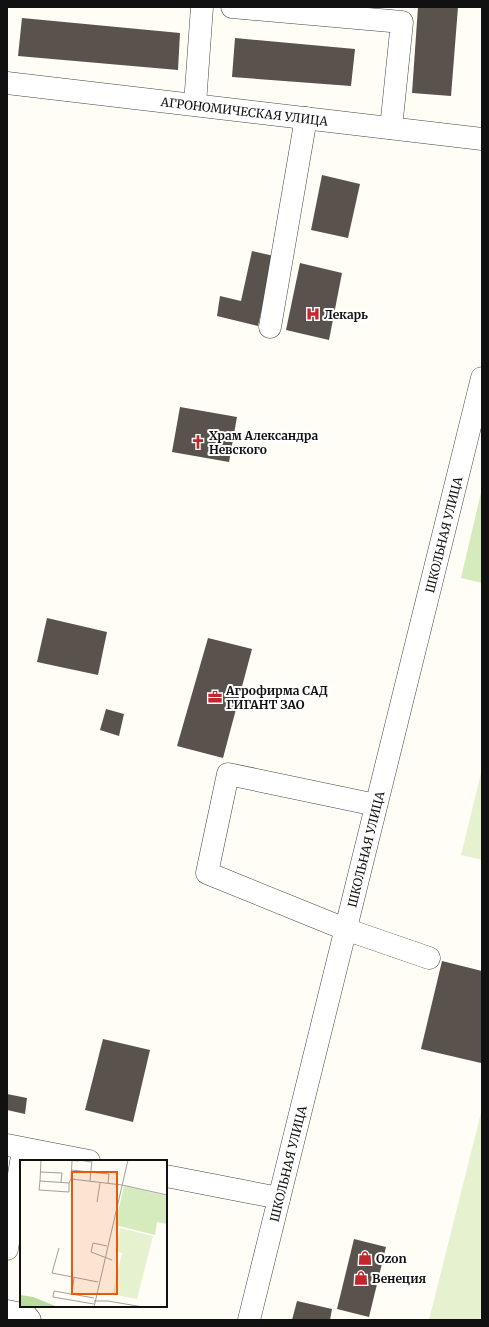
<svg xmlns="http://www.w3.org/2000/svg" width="489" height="1327" font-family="Merriweather,serif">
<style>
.green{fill:#d5ebbd}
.pitch{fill:#e6f2cf}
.building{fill:#5a524d}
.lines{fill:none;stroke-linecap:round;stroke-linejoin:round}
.minor-casing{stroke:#444;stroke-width:23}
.minor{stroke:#fff;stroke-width:22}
.labels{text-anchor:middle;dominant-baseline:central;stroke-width:4;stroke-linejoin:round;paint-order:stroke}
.street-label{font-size:12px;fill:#111;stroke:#fff}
.poi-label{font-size:12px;font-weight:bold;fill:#111;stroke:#fff;text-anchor:start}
.inset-road{fill:none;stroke:#a09f9a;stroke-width:1}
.view{fill:#e8590c;fill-opacity:0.15;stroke:#e8590c;stroke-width:2}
.inset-edge{fill:none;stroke:#111;stroke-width:2}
</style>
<rect width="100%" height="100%" fill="#fffdf5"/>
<!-- green -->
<path class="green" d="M482,488v95l-21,-5z"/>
<!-- pitch -->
<g class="pitch">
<path d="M482,769v91l-21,-5z"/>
<path d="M482,1109v211h-53z"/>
</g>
<!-- building -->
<g class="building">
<path d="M418,7h40l-7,89 -39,-3z"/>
<path d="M22,18l158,15 -2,37 -160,-14z"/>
<path d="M235,38l120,11 -4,37 -119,-9z"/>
<path d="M322,175l38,9 -12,54 -37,-8z"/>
<path d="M252,251l22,5 -16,70 -41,-10 3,-20 21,5z"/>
<path d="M300,263l42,10 -13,67 -43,-10z"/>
<path d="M180,407l57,10 -8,45 -57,-10z"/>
<path d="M47,618l60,14 -9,43 -61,-13z"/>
<path d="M208,638l44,11 -29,109 -46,-12z"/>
<path d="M106,709l18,5 -5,22 -19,-6z"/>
<path d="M442,961l40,10 -1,92 -60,-14z"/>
<path d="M103,1039l47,11 -17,72 -48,-12z"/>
<path d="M7,1094l20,4 -2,16 -18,-4z"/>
<path d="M354,1239l32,8 -17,70 -32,-8z"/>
<path d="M297,1301l35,8 -2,11h-38z"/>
</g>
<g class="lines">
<defs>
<g id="minor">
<path d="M232,7l170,15 -11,106"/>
<path id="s1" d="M7,83l475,56"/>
<path d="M195,104l7,-97"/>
<path d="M270,327l36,-209"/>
<path d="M376,805l-148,-31 -21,99 138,56 84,29"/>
<path d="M7,1145l82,16"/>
<path d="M166,1176l113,22"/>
<path d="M7,1249l14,-87"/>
<path d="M7,1311l19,4 4,5"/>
<path id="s2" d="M249,1320l233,-942"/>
</g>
</defs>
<!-- minor casing -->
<use href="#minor" class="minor-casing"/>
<!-- minor -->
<use href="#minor" class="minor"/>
</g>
<!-- icons -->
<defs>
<symbol id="hospital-bare" viewBox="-9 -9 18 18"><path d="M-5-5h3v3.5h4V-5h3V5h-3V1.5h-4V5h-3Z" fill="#c4262e" stroke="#fff" stroke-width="2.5" paint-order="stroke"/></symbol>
<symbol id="church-bare" viewBox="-9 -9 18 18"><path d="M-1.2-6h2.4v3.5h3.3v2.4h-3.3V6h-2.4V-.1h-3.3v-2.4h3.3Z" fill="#c4262e" stroke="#fff" stroke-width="2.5" paint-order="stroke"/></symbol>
<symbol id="office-bare" viewBox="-9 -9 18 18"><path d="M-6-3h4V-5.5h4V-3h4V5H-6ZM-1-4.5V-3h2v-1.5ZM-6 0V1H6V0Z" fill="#c4262e" stroke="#fff" stroke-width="2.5" paint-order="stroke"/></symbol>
<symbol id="shop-bare" viewBox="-9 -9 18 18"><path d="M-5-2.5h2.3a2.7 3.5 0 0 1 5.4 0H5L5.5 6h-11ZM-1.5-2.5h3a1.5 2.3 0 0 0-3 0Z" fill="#c4262e" stroke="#fff" stroke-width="2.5" paint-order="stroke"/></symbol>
</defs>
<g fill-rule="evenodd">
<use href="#hospital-bare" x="303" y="304" width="20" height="20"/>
<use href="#church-bare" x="188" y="432" width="20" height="20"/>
<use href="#office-bare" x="205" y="687" width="20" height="20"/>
<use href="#shop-bare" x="355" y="1248" width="20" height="20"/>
<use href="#shop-bare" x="351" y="1268" width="20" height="20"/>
</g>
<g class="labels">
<!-- street labels -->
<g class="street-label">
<text stroke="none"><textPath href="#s1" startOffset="239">АГРОНОМИЧЕСКАЯ УЛИЦА</textPath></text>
<text stroke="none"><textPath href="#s2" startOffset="809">ШКОЛЬНАЯ УЛИЦА</textPath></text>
<text stroke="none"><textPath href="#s2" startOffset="485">ШКОЛЬНАЯ УЛИЦА</textPath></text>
<text stroke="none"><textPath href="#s2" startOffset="161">ШКОЛЬНАЯ УЛИЦА</textPath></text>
</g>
<!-- poi labels -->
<g class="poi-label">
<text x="324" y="314">Лекарь</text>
<text x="209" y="435">Храм Александра<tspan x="209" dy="14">Невского</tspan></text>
<text x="226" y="690">Агрофирма САД<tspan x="226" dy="14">ГИГАНТ ЗАО</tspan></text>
<text x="376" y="1258">Ozon</text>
<text x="372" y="1278">Венеция</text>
</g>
</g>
<!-- overview -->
<g transform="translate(20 1160)">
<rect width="147" height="147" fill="#fffdf5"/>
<path d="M104,26l43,10v28l-10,-2 -2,13 -40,-10z" fill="#d5ebbd"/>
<path d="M0,135l13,2 25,10h-38z" fill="#b9dc9c"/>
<path d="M100,68l33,8 -16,63 -25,-5 10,-41 -7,-2z" fill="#e6f2cf"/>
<path class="inset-road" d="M21,0l-1,21 29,2 2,-4M47,0l12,1M59,0l12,2M51,10l38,4 -1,9M20,12l22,1 -1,9M51,19l51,6 45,10M51,19l1,-18M20,21l-1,9 30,2v-9M70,21l2,-21M77,42l3,-19M87,86l-14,-3 -2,9 21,8M39,88l-7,25 46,9M52,133l2,-15M74,141h14l35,6M74,144l-41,-7 1,-6 40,7M74,147l34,-147"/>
<path class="view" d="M52,12h45v122h-45z"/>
<rect width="147" height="147" class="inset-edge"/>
</g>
<!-- border -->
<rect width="489" height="1327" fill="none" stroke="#111111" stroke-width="16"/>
</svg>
